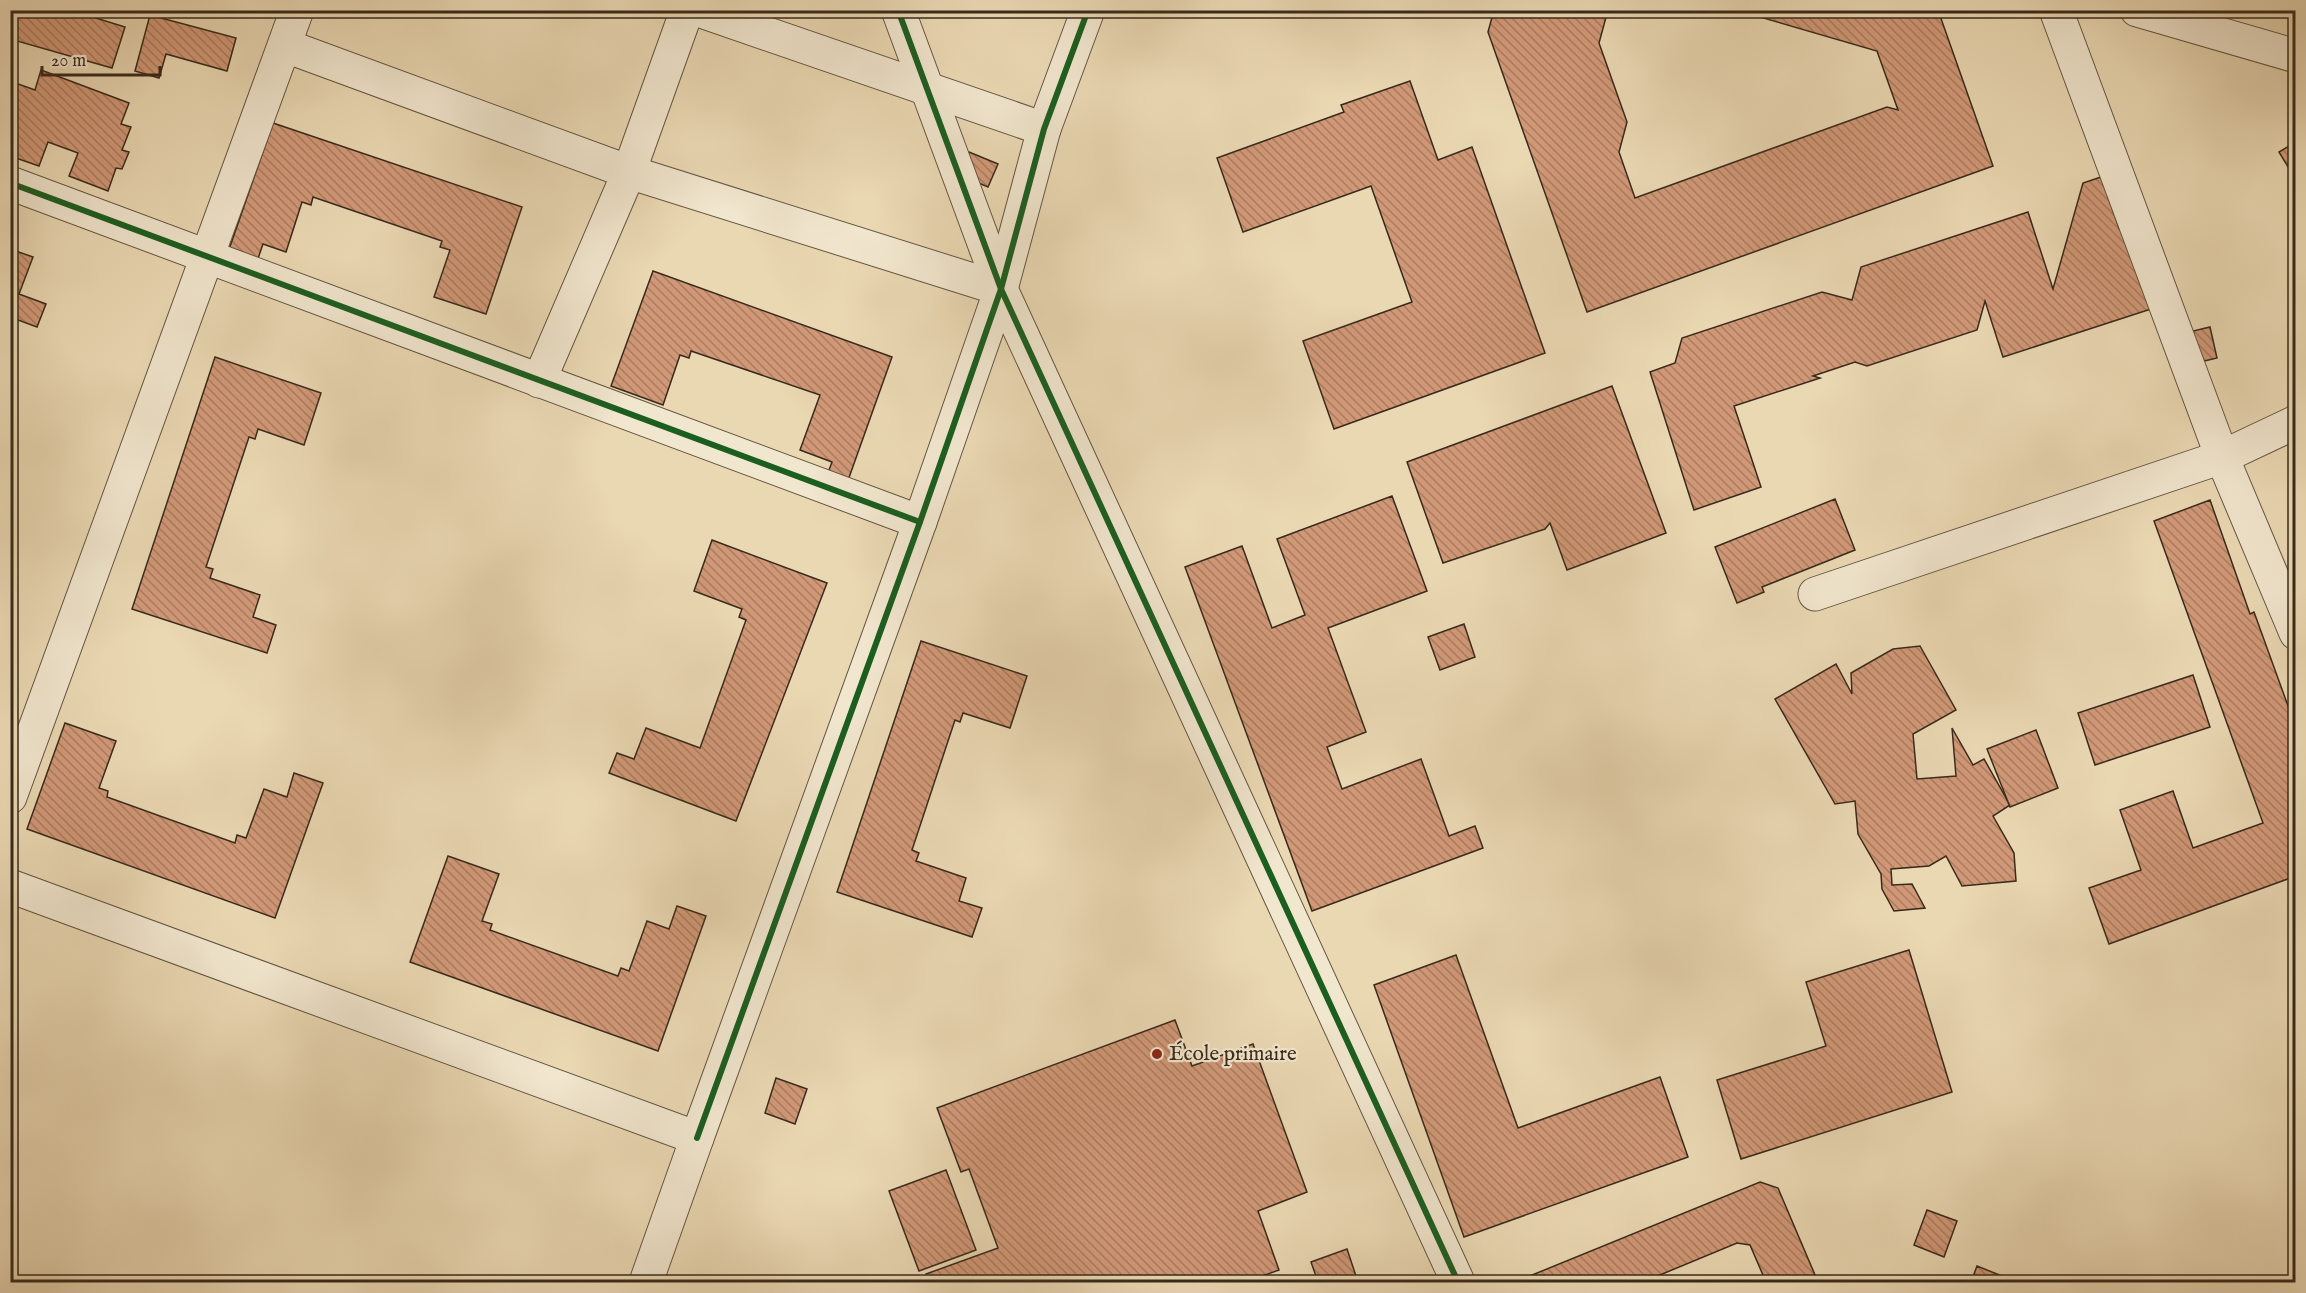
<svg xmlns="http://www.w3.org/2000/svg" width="2306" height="1293" font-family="'IM FELL English',serif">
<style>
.building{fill:url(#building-back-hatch);stroke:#382a1b;stroke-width:1.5}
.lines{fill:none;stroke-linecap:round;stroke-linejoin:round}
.minor-casing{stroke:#645641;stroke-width:35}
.minor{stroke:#f1e6ce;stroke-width:33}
.cycleway-casing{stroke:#f1e6ce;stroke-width:10}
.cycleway{stroke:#1b5e20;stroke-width:6}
.poi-dot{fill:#8f2418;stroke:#f1e6ce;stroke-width:2}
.labels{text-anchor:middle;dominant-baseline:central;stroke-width:4.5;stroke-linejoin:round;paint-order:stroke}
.poi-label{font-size:21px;fill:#382a1b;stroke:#f1e6ce;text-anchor:start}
</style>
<defs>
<pattern id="building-back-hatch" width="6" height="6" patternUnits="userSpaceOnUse" patternTransform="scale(1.5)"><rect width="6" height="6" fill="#d19877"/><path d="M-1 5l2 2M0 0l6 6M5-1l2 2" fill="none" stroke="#ab7c61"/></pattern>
</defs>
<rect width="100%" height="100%" fill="#ead8b3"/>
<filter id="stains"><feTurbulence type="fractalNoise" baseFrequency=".00333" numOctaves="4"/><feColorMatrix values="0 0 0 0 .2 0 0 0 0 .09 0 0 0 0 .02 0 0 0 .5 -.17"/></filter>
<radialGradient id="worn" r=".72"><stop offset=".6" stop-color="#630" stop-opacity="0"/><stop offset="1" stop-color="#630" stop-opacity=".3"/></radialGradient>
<!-- building -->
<g class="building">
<path d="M11,10h59l55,17 -13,41 -102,-29z"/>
<path d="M1494,10h114l-9,33 28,79 -8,30 16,46 252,-91 11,3 -21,-59 -141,-41h202l55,156 -406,146 -99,-280z"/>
<path d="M150,15l86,23 -9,33 -61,-17 -7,24 -24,-7z"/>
<path d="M41,70l88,33 -8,21 10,3 -9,23 7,2 -7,17 -6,-1 -8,23 -39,-15 9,-23 -30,-11 -9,24 -29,-10v-75l25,9z"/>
<path d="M1410,81l28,79 34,-13 73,206 -211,76 -31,-88 109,-39 -41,-116 -128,46 -26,-74 127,-46 -3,-7z"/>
<path d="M273,123l249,84 -36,107 -52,-17 16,-47 -10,-3 2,-6 -129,-44 -2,8 -9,-3 -16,50 -23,-8 -8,23 -29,-9z"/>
<path d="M2296,142v38l-17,-28z"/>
<path d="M969,152l29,12 -10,23 -28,-12z"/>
<path d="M2101,177l18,51 2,-9 30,90 -148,48 -18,-56 -8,29 -110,36 -12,-4 -42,14 7,2 -86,28 27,81 -67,23 -44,-138 25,-9 7,-25 140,-46 30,8 9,-33 167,-55 25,77 30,-106z"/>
<path d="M10,249l23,8 -14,37 27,10 -9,23 -27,-10z"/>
<path d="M653,271l239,86 -46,129 -20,-8 6,-16 -32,-12 20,-55 -129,-44 -2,7 -9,-3 -17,50 -52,-19z"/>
<path d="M2210,327l7,31 -17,4 -7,-31z"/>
<path d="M215,357l106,36 -17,52 -46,-16 -3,10 -6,-2 -43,130 7,2 -3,9 50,17 -7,22 23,8 -9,28 -135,-44z"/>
<path d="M1612,386l54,147 -99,37 -17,-47 -5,6 -102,34 -36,-101z"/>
<path d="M1392,496l35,95 -99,37 38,104 -39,15 15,42 79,-30 28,77 26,-10 8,22 -171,63 -127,-344 57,-21 30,82 33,-13 -28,-76z"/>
<path d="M1835,499l20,51 -93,37 2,5 -27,11 -22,-56z"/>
<path d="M2210,500l40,114 4,-2 42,116v148l-187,68 -20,-56 52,-18 -21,-60 53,-19 20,57 70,-25 -109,-302z"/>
<path d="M712,540l115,43 -91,238 -127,-48 8,-20 17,6 12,-31 54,20 46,-128 -7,-3 3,-8 -48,-18z"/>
<path d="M1464,624l11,33 -35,13 -12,-33z"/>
<path d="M921,641l106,35 -17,52 -47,-15 -3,9 -5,-2 -43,130 7,3 -3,8 50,17 -7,23 23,7 -10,29 -135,-45z"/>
<path d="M1920,646l36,64 -43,24 4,45 39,-3 -4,-48 21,37 11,-6 26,46 -17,11 21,37 2,28 -54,5 -16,-30 -17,10 -38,3 1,16 20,-1 13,24 -31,3 -12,-22 -1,-15 -23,-40 -3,-33 -20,3 -60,-105 61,-35 16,30 -1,-21 42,-24z"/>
<path d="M2193,675l17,52 -115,38 -17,-52z"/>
<path d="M65,723l51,18 -17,47 9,3 -1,6 128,46 2,-8 9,3 18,-49 23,8 7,-24 29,10 -48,135 -248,-89z"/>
<path d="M2036,730l22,58 -48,19 -23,-58z"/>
<path d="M448,856l51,18 -17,47 10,3 -2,6 128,46 3,-8 8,3 18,-50 22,8 8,-23 29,10 -48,135 -248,-89z"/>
<path d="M1909,950l43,142 -211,67 -24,-79 109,-34 -20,-64z"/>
<path d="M1456,955l62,173 142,-51 28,80 -224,80 -90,-252z"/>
<path d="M1175,1020l17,46 61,-22 54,148 -49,19 21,59 -33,12h-318l-2,-8 72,-26 -29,-79 -8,3 -24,-64z"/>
<path d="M776,1078l31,11 -12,35 -30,-11z"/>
<path d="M946,1170l30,80 -57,21 -30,-80z"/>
<path d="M1760,1182l18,6 40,94h-52l-16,-37 -13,-2 -94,39h-128z"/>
<path d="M1927,1210l30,11 -13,36 -30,-12z"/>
<path d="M1347,1249l11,33h-40l-7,-20z"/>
<path d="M1977,1266l40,16h-46z"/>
</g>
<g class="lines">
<defs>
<g id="minor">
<path d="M698,10l346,119"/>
<path d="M898,10l103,279 457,993"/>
<path d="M2137,10l159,46"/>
<path d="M286,46l343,126 372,117"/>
<path d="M10,183l910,339"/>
<path d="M539,381l90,-209 58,-162"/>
<path d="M2296,422l-74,35 74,176"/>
<path d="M1815,594l407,-137 -166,-447"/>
<path d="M10,797l287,-787"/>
<path d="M10,886l687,252 -51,144"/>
<path d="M697,1138l223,-616 81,-233 43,-160 44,-119"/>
</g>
</defs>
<!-- minor casing -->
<use href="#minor" class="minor-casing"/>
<!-- minor -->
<use href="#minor" class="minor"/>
<defs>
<g id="cycleway">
<path d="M898,10l103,279 457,993"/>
<path d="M10,183l910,339"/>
<path d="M697,1138l223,-616 81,-233 43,-160 44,-119"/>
</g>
</defs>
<!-- cycleway casing -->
<use href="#cycleway" class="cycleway-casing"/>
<!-- cycleway -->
<use href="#cycleway" class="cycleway"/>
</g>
<!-- markers -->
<circle class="poi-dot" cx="1157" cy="1054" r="6"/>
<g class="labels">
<!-- poi labels -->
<g class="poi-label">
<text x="1169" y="1054">École primaire</text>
</g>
</g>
<!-- margin -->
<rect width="2306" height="1293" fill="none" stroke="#ead8b3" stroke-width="36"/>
<rect x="12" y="12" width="2282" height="1269" fill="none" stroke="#382a1b" stroke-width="3"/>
<rect x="18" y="18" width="2270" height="1257" fill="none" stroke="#382a1b" stroke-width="1.5"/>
<!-- scale -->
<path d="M42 66v9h118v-9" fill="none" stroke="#382a1b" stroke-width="3"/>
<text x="51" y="66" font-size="18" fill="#382a1b" stroke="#f1e6ce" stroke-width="4.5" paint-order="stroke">20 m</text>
<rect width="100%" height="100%" filter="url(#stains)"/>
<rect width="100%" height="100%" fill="url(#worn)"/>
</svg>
